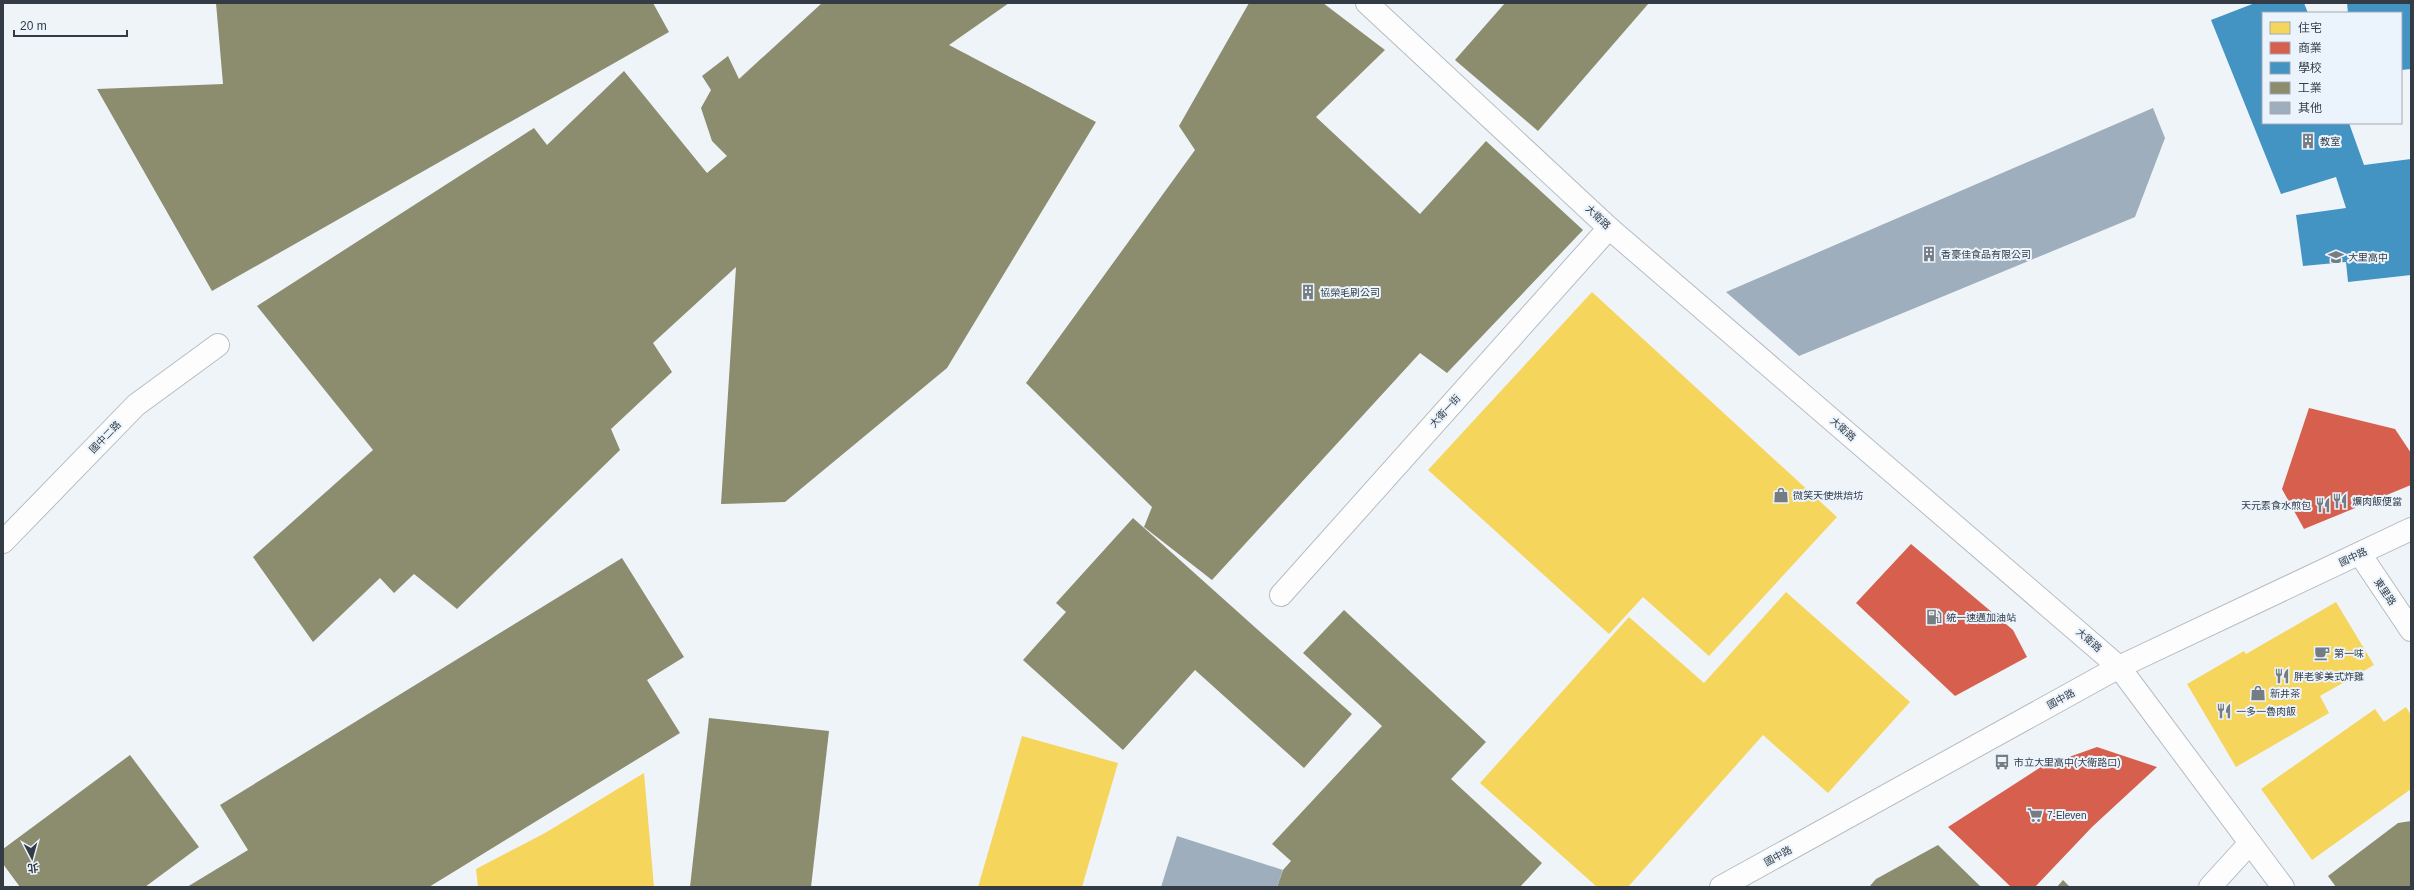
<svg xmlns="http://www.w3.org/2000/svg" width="2414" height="890" font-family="Helvetica,'Noto Sans TC',sans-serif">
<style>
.homes{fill:#f6d55c}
.shops{fill:#d6604d}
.schools{fill:#4393c3}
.industry{fill:#8c8c6e}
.building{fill:#9eaebc}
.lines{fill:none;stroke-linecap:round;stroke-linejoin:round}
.service-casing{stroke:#b6bcc2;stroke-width:24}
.minor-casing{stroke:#b6bcc2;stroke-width:24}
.tertiary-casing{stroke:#b6bcc2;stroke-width:24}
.service{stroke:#fdfdfe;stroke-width:22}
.minor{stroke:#fdfdfe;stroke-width:22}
.tertiary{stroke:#fdfdfe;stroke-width:22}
.labels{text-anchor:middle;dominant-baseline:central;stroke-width:4;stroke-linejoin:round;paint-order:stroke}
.poi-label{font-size:10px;fill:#333b44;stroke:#ebf4fd;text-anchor:start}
.street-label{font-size:10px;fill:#333b44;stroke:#ebf4fd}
</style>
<rect width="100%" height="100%" fill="#eff4f9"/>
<!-- homes -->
<g class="homes">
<path d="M1592,292l245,225 -128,139 -66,-59 -34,37 -181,-164z"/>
<path d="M1786,592l124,110 -82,91 -65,-58 -135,152h-31l-117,-104 149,-166 75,66z"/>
<path d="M2336,602l38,63 -54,31 9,17 -93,54 -49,-83 57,-33 2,3z"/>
<path d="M2406,707l5,8v74l-99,71 -51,-71 114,-80 9,13z"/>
<path d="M1022,736l96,27 -36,124h-104z"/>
<path d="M644,773l10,114h-176l-2,-18 69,-36z"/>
</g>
<!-- shops -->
<g class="shops">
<path d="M2309,408l86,21 16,24v32l-107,44 -22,-40z"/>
<path d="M1911,544l102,86 14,27 -72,39 -99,-93z"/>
<path d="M2097,747l60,20 -65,60 -57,60h-24l-63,-60 93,-60z"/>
</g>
<!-- schools -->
<g class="schools">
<path d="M2255,3h49l4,10h-45v110h86l15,42 47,-6v116l-63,7 -2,-20 -43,4 -7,-51 50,-7 -10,-31 -55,17 -70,-174z"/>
<path d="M2347,3h64v66l-10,1v-57h-53z"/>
</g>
<!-- industry -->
<g class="industry">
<path d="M216,3h437l16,29 -457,259 -115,-202 126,-5z"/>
<path d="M822,3h187l-60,42 147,77 -149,246 -162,134 -64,2 15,-237 -83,76 19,29 -61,57 9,21 -163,159 -43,-35 -20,19 -14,-15 -67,64 -60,-85 120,-107 -116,-144 277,-178 13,17 77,-74 83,102 20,-17 -15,-15 -11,-33 10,-18 -9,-14 26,-20 11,23z"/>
<path d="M1249,3h74l62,47 -69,67 104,97 66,-73 97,89 -136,143 -27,-20 -208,227 -68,-53 8,-20 -126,-124 169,-233 -16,-24z"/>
<path d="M1505,3h144l-111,128 -83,-71z"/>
<path d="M1133,518l219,196 -48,54 -109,-98 -72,80 -100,-90 43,-48 -10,-9z"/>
<path d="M622,558l62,99 -37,23 33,53 -251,154h-242l61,-37 -28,-45z"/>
<path d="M1344,610l142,132 -35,37 91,84 -22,24h-243l6,-17 8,-9 -19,-17 110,-118 -79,-73z"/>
<path d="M709,718l120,13 -18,156h-121z"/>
<path d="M130,755l69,92 -54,40h-125l-17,-23v-15z"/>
<path d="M2411,821v66h-75l-8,-11 70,-53z"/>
<path d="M1938,845l43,42h-112l7,-8z"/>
<path d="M2063,880l7,7h-13z"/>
</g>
<!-- building -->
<g class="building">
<path d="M2153,108l12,30 -30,79 -336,139 -73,-64z"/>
<path d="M1177,836l106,34 -6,17h-116z"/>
</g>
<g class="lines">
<defs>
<path id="service" d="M2210,887l40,-44"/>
<g id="minor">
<path d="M3,542l133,-137 82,-60"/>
<path d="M1281,595l328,-367"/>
<path d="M2119,667l164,220"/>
</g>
<g id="tertiary">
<path d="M1367,3l242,225 510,439"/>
<path d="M2360,554l51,76"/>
<path d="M1721,887l398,-220 292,-138"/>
</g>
</defs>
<!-- service casing -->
<use href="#service" class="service-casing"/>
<!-- minor casing -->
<use href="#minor" class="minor-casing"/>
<!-- tertiary casing -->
<use href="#tertiary" class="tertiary-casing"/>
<!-- service -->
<use href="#service" class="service"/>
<!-- minor -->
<use href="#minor" class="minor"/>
<!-- tertiary -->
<use href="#tertiary" class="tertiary"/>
</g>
<!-- icons -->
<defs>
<symbol id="building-bare" viewBox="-9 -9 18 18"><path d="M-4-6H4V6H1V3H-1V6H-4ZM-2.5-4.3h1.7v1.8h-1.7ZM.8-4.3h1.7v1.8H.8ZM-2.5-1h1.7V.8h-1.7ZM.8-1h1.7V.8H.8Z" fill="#757c83" stroke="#ebf4fd" stroke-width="2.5" paint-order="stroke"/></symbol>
<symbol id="school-bare" viewBox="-9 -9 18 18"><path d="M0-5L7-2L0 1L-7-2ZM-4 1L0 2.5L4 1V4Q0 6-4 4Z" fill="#757c83" stroke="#ebf4fd" stroke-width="2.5" paint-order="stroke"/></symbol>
<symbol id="shop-bare" viewBox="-9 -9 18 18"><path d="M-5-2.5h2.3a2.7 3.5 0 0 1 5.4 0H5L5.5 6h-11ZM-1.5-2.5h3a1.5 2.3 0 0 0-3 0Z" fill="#757c83" stroke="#ebf4fd" stroke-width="2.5" paint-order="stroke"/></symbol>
<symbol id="restaurant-bare" viewBox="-9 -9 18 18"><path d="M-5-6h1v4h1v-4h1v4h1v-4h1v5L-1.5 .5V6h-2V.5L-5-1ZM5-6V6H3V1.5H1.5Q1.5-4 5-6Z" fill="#757c83" stroke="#ebf4fd" stroke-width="2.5" paint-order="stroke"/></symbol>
<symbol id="fuel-bare" viewBox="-9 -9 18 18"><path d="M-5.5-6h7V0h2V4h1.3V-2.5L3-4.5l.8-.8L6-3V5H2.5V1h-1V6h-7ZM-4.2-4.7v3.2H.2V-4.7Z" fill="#757c83" stroke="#ebf4fd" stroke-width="2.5" paint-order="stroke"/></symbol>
<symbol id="cafe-bare" viewBox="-9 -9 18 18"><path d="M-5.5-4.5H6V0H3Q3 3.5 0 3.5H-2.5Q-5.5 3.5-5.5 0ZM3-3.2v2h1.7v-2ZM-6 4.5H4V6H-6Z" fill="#757c83" stroke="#ebf4fd" stroke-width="2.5" paint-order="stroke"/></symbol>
<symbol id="bus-bare" viewBox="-9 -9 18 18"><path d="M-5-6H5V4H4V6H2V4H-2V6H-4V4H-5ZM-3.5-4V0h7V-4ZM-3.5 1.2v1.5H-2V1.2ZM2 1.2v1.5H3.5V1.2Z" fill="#757c83" stroke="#ebf4fd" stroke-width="2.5" paint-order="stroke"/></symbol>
<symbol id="supermarket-bare" viewBox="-9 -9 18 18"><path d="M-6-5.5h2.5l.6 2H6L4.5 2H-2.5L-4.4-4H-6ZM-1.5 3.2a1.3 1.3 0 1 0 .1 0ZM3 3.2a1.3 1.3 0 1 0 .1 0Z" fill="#757c83" stroke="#ebf4fd" stroke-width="2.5" paint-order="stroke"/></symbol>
</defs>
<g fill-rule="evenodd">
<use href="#building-bare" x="2297" y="130" width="22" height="22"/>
<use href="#building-bare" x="1918" y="243" width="22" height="22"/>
<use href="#school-bare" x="2325" y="246" width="22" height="22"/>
<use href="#building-bare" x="1297" y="281" width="22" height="22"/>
<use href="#shop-bare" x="1770" y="484" width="22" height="22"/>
<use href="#restaurant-bare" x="2329" y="490" width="22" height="22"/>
<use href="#restaurant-bare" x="2312" y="494" width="22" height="22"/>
<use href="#fuel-bare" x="1923" y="606" width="22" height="22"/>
<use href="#cafe-bare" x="2311" y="642" width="22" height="22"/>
<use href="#restaurant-bare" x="2271" y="665" width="22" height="22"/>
<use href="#shop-bare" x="2247" y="682" width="22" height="22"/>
<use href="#restaurant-bare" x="2213" y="700" width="22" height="22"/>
<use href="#bus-bare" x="1991" y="751" width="22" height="22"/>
<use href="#supermarket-bare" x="2024" y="804" width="22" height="22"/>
</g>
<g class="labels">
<!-- poi labels -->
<g class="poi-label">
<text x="2320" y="141">教室</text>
<text x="1941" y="254">香豪佳食品有限公司</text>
<text x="2348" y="257">大里高中</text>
<text x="1320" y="292">協榮毛刷公司</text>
<text x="1793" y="495">微笑天使烘焙坊</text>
<text x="2352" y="501">爌肉飯便當</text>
<text x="2311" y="505" text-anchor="end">天元素食水煎包</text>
<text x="1946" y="617">統一速邁加油站</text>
<text x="2334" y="653">第一味</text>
<text x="2294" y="676">胖老爹美式炸雞</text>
<text x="2270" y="693">新井茶</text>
<text x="2236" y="711">一多一魯肉飯</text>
<text x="2014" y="762">市立大里高中(大衛路口)</text>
<text x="2047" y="815">7-Eleven</text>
</g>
<!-- street labels -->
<g class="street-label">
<text transform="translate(1598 217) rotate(43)">大衛路</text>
<text transform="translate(1445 411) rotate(-48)">大衛一街</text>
<text transform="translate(1843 429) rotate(41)">大衛路</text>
<text transform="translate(105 437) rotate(-46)">國中二路</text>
<text transform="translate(2353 557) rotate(-25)">國中路</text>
<text transform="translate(2385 592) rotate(56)">東里路</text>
<text transform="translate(2089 640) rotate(41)">大衛路</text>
<text transform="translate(2061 699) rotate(-29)">國中路</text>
<text transform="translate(1778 856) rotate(-29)">國中路</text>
</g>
</g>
<!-- border -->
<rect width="2414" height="890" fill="none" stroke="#333b44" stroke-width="8"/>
<!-- legend -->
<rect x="2262" y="12" width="140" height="112" fill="#ebf4fd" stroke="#a1aab3"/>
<rect x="2270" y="22" width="20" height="12" fill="#f6d55c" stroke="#a1aab3"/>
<text x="2298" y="32" font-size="12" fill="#333b44">住宅</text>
<rect x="2270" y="42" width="20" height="12" fill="#d6604d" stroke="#a1aab3"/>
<text x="2298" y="52" font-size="12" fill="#333b44">商業</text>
<rect x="2270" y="62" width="20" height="12" fill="#4393c3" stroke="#a1aab3"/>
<text x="2298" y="72" font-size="12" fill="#333b44">學校</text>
<rect x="2270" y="82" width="20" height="12" fill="#8c8c6e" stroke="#a1aab3"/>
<text x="2298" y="92" font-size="12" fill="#333b44">工業</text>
<rect x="2270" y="102" width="20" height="12" fill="#9eaebc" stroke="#a1aab3"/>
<text x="2298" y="112" font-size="12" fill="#333b44">其他</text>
<!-- north arrow -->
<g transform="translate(32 858) rotate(174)" stroke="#ebf4fd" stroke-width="3" paint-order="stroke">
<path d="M0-3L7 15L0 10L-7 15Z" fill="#333b44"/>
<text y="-6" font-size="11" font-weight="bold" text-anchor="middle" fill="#333b44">北</text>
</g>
<!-- scale -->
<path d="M14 30v6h113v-6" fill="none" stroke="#333b44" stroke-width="2"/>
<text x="20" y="30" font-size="12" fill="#333b44" stroke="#ebf4fd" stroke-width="3" paint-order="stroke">20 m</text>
</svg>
